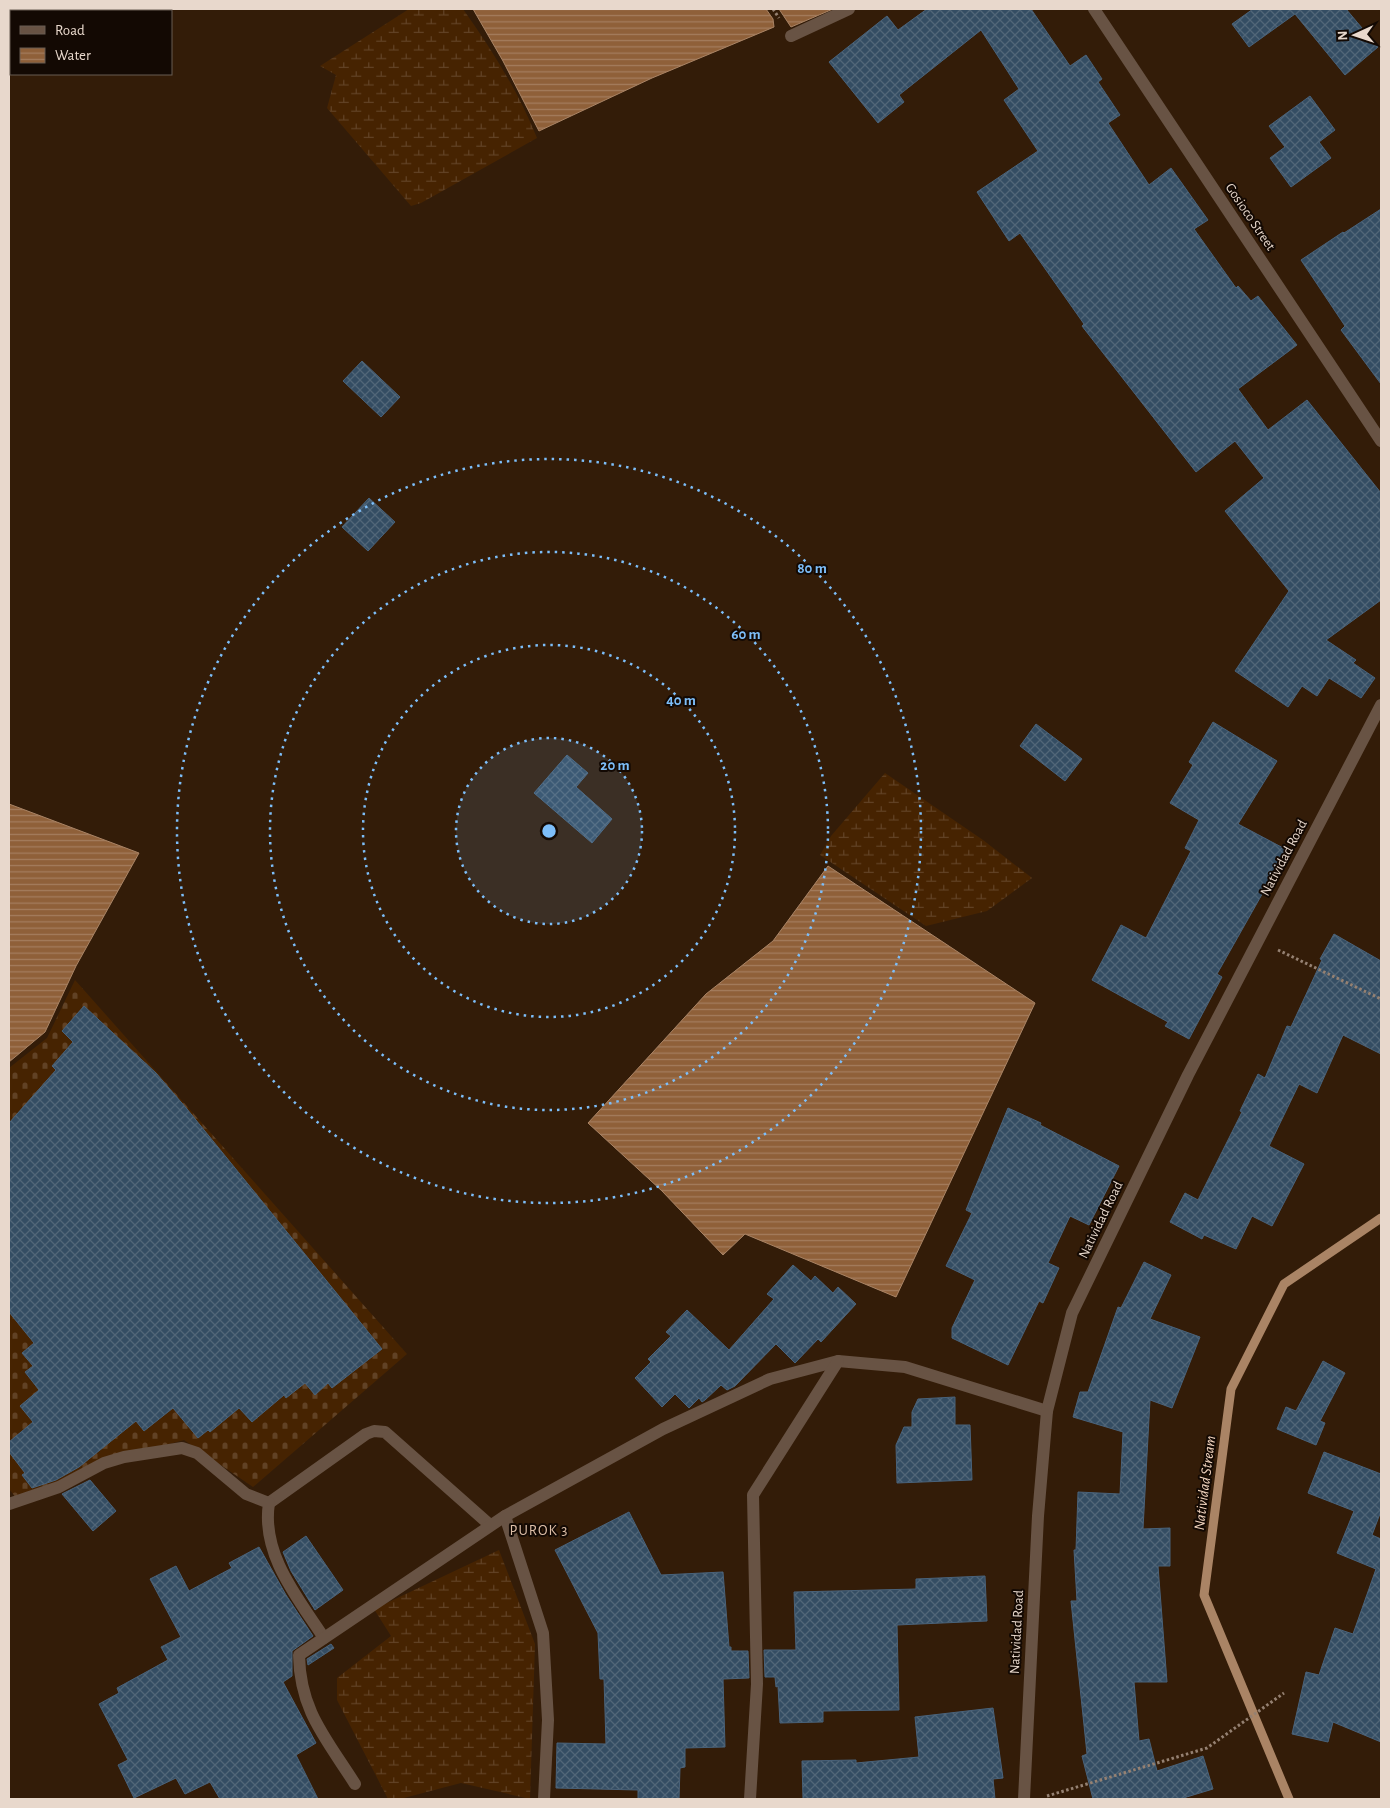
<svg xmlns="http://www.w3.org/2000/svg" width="1390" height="1808" font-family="'Alegreya Sans',sans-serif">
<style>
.wetland{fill:url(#wetland-marsh)}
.cemetery{fill:url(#cemetery-stones)}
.water{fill:url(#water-rules);stroke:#aa8465}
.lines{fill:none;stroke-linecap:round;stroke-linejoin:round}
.stream{stroke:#aa8465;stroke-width:9}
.building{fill:url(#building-cross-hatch);stroke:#49627a}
.path{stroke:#958172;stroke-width:3;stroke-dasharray:2.5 2.5;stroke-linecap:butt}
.minor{stroke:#685344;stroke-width:12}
.ring{fill:none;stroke:#7dbef9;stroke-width:2.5;stroke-dasharray:2.5 5}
.labels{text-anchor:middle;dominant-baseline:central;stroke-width:4;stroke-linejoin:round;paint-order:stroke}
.street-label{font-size:14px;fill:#e8d8cc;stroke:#130903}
.water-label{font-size:15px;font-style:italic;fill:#f5d7c1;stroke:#130903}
.neighbourhood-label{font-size:15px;letter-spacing:1px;fill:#ddbea7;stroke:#130903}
.centre{fill:#7dbef9;stroke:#130903;stroke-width:2.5}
.ring-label{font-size:15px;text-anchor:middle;font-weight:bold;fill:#7dbef9;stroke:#130903;stroke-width:4;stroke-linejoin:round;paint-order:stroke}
</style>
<defs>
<pattern id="wetland-marsh" width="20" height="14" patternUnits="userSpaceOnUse" patternTransform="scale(1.25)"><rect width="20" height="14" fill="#462301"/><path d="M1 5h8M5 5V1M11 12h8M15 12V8" fill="none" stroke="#614225"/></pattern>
<pattern id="cemetery-stones" width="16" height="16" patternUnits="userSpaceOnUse" patternTransform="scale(1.25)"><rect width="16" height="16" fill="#462301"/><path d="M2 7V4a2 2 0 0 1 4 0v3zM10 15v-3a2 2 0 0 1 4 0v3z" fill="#614225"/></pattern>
<pattern id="water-rules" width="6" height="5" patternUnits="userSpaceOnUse" patternTransform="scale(1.25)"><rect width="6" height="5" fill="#8f6039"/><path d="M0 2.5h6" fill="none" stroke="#a47d5e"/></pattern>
<pattern id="building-cross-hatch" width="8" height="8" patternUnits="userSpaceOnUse" patternTransform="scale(1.25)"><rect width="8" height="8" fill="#344d63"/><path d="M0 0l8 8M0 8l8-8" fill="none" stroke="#516678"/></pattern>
</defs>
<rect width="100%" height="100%" fill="#331c08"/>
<!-- wetland -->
<g class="wetland">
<path d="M409,9h54c29,41 55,82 74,129l-116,65 -10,3 -84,-98 9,-33 -16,-9z"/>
<path d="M885,773l98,67 49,38 -45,33 -61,15 -106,-71 11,-19z"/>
<path d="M499,1550l36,94 -5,155 -69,-16 -61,16h-12l-51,-99v-22l54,-42 -17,-27z"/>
</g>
<!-- cemetery -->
<path class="cemetery" d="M75,980l332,374 -154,133 -69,-47 -77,21 -86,43 -12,-15v-421l38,-30z"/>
<!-- water -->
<g class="water">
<path d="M473,9h293l7,10 1,8 -122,51 -113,53 -36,-70z"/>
<path d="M779,9h54l-42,18z"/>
<path d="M9,804l130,49 -63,113 -31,66 -36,30z"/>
<path d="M828,866l207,137 -139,294 -151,-63 -22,21 -61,-64 -74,-68 118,-129 67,-53z"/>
</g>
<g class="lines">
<!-- stream -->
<path class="stream" d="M1289,1799l-85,-204 27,-206 53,-105 97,-66"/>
</g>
<!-- building -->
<g class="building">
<path d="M927,9h104l39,57 16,-11 16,24 -4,3 22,33 -12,8 41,62 22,-17 37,52 -14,9 42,59 2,-2 13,15 7,-5 39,49 -59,44 30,41 39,-30 74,93v107l-55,40 30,20 -3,3 22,15 -14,20 -32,-20 -12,18 -15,-10 -14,21 -53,-36 54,-80 -64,-80 39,-33 -29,-37 -39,31 -114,-146 2,-2 -64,-91 -11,8 -32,-49 61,-41 -34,-51 15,-11 -38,-59 -82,65 5,7 -26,21 -49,-61 58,-46 11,14z"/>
<path d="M1253,9h93l32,38 -33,28 -50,-61 -46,33 -17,-23z"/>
<path d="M1310,96l25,34 -16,12 12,16 -40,29 -21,-29 15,-11 -16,-21z"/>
<path d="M1381,209v175l-40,-54 4,-4 -44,-66 42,-28 1,1z"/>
<path d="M362,361l38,36 -19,20 -38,-36z"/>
<path d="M369,498l26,24 -27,29 -26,-24z"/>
<path d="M1213,722l64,39 -39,63 49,26 -70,124 5,3 -33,62 -24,-13 3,-4 -76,-42 29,-55 25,13 45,-87 -6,-3 14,-28 -29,-17 23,-38 -4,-3z"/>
<path d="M1036,724l46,35 -17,22 -45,-35z"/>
<path d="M567,755l21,18 -12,14 36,32 -20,24 -58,-50z"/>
<path d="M1334,934l47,27v93l-38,-19 -26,58 -18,-9 -30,62 35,18 -32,62 -20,-10 -16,33 -32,-14 -2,4 -32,-17 15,-29 13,7 44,-88 -2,-1 18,-37 7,4 22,-52 4,1 31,-67 -2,-1z"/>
<path d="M84,1006l72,67 31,36 195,240 -50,39 -4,-5 -13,12 -10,-12 -19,15 -2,-3 -32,27 -13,-14 -29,24 -2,-2 -10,8 -25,-30 -29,23 -8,-10 -57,46 -23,13 -24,8 -10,-13 3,-2 -16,-21v-10l24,-20 -13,-16 19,-16 -14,-18 8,-6 -11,-13 12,-10 -25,-31v-189l47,-53 -4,-4 21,-24 -11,-11z"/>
<path d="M1008,1108l33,15 -1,2 79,41 -30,59 -19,-9 -22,47 11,5 -16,35 -4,-2 -31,64 -56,-27v-10l23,-48 -29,-14 26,-53 -6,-3z"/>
<path d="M1144,1262l27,13 -21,44 50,18 -28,71 -22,-8 -7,129 27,-1v38h-12l9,116h-33l5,59 10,-2 8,32 46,-15 10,33 -33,10h-87l-11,-43 5,-2 -16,-153h6l-3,-51h2l2,-58 42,2 3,-62 -50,-15 7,-25h8l30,-85 3,1z"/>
<path d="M793,1265l18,16 4,-5 18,17 5,-6 18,17 -35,38 -3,-3 -23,24 -19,-19 -41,42 -8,4 -6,-5 -16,15 -3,2 -3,-4 -10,10 -14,-14 -13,13 -27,-29 16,-16 -3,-3 23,-23 -5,-4 21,-22 42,40 45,-51 -7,-5z"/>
<path d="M1323,1361l22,12 -25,48 5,2 -9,22 -39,-16 9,-22 10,4z"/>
<path d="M955,1397v28h15l2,55 -75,3 -1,-38 8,-18h8v-15l6,-13z"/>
<path d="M1324,1452l57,22v37l-9,24 9,4v203l-48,-20 -5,20 -36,-8 14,-62 13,3 16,-47 18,6 23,-65 -39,-16 17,-42 -46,-18z"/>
<path d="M90,1480l26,31 -23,20 -31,-37z"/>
<path d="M629,1512l32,63 62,-3 6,75h2v4h17l1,27 -26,1 2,68 -40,1v19l-5,1 -1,31h-41v-9l-82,-2 1,-45 49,1 -2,-65h-4l-2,-46 -43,-83z"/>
<path d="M306,1536l37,54 -28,20 -24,-39 -8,-19z"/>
<path d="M259,1547l27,48 27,41 -21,15v25l-9,6 33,61 -20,12 22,44h-98l-10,-17 -25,12 -9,-16 -42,20 -16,-33 10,-5 -29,-56 20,-11 -2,-5 51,-28 -7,-13 20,-10 -31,-58 26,-13 13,25 43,-23 -3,-5z"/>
<path d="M985,1576l2,45 -90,4 2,85 -76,1v11l-43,1 -2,-37 -2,1 -1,-10h-10l-1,-27h32l-2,-58 122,-3v-10z"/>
<path d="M331,1644l3,4 -26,17 -1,-6z"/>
<path d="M993,1708l10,70 -10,1 2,20h-192l-1,-38 54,-1v3l63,-6 -4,-40z"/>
</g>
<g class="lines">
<!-- path -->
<g class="path">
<path d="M773,9l6,9"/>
<path d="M1278,950l103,49"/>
<path d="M1047,1796l160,-48 77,-55"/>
</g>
<!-- minor -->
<g class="minor">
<path d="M1094,9l287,432"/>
<path d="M791,36l58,-27"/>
<path d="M269,1503l97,-69 8,-3 11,1 105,93"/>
<path d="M9,1504l50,-17 45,-24 20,-6 58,-9 15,5 49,41 23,9c-8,51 28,94 55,135"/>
<path d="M505,1516l38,117 5,87 -4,79"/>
<path d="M355,1784c-29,-46 -55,-73 -56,-129l206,-139 158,-87 107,-50 68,-18 67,6 142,44"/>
<path d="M750,1799l7,-115 -4,-189 85,-134"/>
<path d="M1024,1799l14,-283 9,-105 25,-98 116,-238 193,-370"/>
</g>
</g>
<!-- distance rings -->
<circle cx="549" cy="831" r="93" fill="#7dbef9" fill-opacity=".12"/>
<g class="ring">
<circle cx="549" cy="831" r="93"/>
<circle cx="549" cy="831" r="186"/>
<circle cx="549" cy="831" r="279"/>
<circle cx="549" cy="831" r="372"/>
</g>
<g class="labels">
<!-- street labels -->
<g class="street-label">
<text transform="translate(1250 217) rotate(56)">Gosioco Street</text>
<text transform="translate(1284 858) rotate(-62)">Natividad Road</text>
<text transform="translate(1101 1220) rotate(-64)">Natividad Road</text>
<text transform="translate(1017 1632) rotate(-87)">Natividad Road</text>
</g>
<!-- water labels -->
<g class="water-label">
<text transform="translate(1205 1483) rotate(-83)">Natividad Stream</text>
</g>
<!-- neighbourhood labels -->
<g class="neighbourhood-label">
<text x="539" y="1530">PUROK 3</text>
</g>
</g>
<circle cx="549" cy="831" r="8" class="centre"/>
<g class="ring-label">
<text x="812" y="573">80 m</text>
<text x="746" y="639">60 m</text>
<text x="681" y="705">40 m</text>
<text x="615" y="770">20 m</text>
</g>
<!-- border -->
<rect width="1390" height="1808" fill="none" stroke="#e8d8cc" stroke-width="20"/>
<!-- legend -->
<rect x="10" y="10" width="162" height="65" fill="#130903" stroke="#685c53"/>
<rect x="20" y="26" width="25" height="8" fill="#685344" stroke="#685c53"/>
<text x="55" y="35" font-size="15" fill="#e8d8cc">Road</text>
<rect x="20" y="48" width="25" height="15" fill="url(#water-rules)" stroke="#685c53"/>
<text x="55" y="60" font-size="15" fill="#e8d8cc">Water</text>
<!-- north arrow -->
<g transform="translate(1355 35) rotate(267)" stroke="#130903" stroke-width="4" paint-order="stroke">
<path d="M0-4L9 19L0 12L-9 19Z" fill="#e8d8cc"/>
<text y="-8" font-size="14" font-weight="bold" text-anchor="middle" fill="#e8d8cc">N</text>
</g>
</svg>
